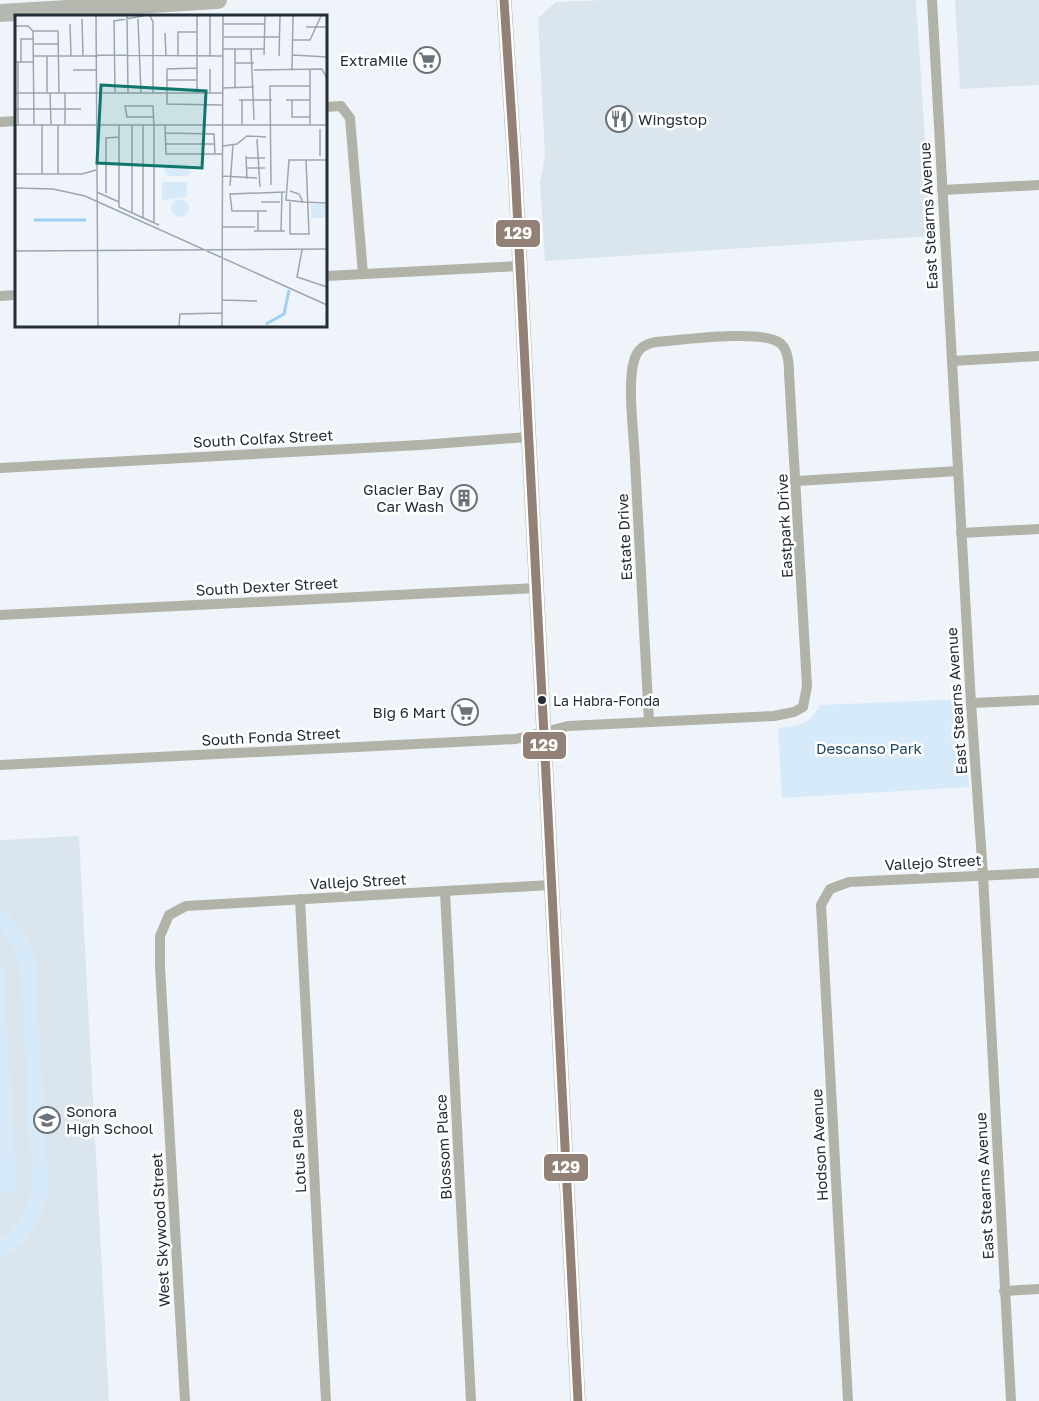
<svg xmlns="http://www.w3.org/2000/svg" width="1039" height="1401" font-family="'Golos Text',sans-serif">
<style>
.built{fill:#dbe5ee}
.green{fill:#d6eaf9}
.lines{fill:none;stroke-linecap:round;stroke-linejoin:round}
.street{stroke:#b1b3a8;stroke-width:10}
.secondary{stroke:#b0b3a9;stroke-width:15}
.primary{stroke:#b4b8af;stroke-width:18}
.bus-1-casing{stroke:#fff;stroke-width:14}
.bus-1{stroke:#938177;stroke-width:9}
.bus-dot{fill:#232e37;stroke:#fff;stroke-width:2}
.labels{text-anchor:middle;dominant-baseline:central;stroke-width:5;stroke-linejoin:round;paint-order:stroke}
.bus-label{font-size:14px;fill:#232e37;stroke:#fff;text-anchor:start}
.poi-label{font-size:15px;fill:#232e37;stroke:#fff;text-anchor:end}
.street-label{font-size:15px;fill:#232e37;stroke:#fff}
.park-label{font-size:15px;fill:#234a64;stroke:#fff}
.inset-river{fill:none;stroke:#9cd0f4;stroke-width:3}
.inset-road{fill:none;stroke:#9da5ac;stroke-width:1.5}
.view{fill:#0f766e;fill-opacity:0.15;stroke:#0f766e;stroke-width:3}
.inset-edge{fill:none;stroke:#232e37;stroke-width:3}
.line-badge{stroke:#fff;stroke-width:2}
.badge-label{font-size:16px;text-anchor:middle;font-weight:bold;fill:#fff}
</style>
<rect width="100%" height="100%" fill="#eef4fa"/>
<!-- built -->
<g class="built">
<path d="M603,0h313l15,236 -386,25 -5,-78 5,-27 -7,-138 18,-16z"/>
<path d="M955,0h84v85l-79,4z"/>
<path d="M79,836l30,565h-109v-561z"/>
</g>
<!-- green -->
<g class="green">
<path d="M963,699l6,88 -187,11 -4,-70c22,-2 31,-3 42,-23z"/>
<path d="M0,908c19,11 28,31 35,51l13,229c-3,30 -20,58 -48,70v-19c20,-12 28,-31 32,-53l-11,-215 -7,-23 -14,-19z"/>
<path d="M0,965h3l14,226 -17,1z"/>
</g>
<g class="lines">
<!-- street -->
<g class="street">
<path d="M932,0l39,703 12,172 28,526"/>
<path d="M326,107l15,-1 9,12 13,156"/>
<path d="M0,122l16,-1"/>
<path d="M942,190l97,-5"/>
<path d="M326,276l193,-10"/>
<path d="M0,296l16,-1"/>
<path d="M952,361l87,-5"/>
<path d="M0,468l420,-23 108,-8"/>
<path d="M797,481l161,-10"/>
<path d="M961,533l78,-4"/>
<path d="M0,615l536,-27"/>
<path d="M971,703l68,-3"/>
<path d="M0,765l516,-26 52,-13 206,-10 20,-4 9,-5 4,-21 -18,-313c0,-10 -1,-24 -9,-30 -18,-14 -98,-3 -124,-1 -12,2 -19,7 -22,19 -7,23 0,74 1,100 4,87 9,174 14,261"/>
<path d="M445,892l26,509"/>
<path d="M300,899l26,502"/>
<path d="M1004,1291l35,-2"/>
<path d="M185,1401l-25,-434v-31l9,-21 17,-9 364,-21"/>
<path d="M848,1401l-27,-496 9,-16 19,-7 190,-9"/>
</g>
<!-- secondary -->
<path class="secondary" d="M504,0l11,169 63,1232"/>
<!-- primary -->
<path class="primary" d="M0,13l218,-13"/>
<defs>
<path id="bus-1" d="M504,0l11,169 63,1232"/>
</defs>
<!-- bus-1 casing -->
<use href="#bus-1" class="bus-1-casing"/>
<!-- bus-1 -->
<use href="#bus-1" class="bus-1"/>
</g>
<!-- icons -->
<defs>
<symbol id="supermarket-ring" viewBox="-11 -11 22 22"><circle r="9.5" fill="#fff" stroke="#6a737b" stroke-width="1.5"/><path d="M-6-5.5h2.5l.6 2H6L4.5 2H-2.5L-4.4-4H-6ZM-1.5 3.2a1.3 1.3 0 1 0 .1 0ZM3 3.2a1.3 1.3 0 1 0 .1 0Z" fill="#6a737b"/></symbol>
<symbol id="restaurant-ring" viewBox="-11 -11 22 22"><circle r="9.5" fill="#fff" stroke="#6a737b" stroke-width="1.5"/><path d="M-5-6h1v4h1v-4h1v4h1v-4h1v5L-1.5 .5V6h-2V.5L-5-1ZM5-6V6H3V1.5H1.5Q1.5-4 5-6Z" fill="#6a737b"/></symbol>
<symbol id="building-ring" viewBox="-11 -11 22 22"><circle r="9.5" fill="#fff" stroke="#6a737b" stroke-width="1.5"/><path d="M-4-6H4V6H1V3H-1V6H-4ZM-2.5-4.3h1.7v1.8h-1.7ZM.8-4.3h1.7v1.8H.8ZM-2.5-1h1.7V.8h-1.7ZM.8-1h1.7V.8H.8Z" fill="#6a737b"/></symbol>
<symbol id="school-ring" viewBox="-11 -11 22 22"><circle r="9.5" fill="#fff" stroke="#6a737b" stroke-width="1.5"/><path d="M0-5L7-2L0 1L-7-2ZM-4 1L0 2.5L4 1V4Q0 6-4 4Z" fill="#6a737b"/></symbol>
</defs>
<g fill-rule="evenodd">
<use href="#supermarket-ring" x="412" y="45" width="30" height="30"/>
<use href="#restaurant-ring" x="604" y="104" width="30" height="30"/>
<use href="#building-ring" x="449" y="483" width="30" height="30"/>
<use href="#supermarket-ring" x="450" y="697" width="30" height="30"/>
<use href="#school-ring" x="32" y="1105" width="30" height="30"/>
</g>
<!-- markers -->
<circle class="bus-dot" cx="542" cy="700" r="5"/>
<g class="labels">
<!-- bus labels -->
<g class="bus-label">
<text x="553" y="700">La Habra-Fonda</text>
</g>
<!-- poi labels -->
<g class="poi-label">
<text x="408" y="60">ExtraMile</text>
<text x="638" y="119" text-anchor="start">Wingstop</text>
<text x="444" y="489">Glacier Bay<tspan x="444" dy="17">Car Wash</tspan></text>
<text x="446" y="712">Big 6 Mart</text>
<text x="66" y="1111" text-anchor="start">Sonora<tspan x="66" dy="17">High School</tspan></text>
</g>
<!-- street labels -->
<g class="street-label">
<text transform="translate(928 216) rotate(-93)">East Stearns Avenue</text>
<text transform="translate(263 438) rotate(-3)">South Colfax Street</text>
<text transform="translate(784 526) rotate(-93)">Eastpark Drive</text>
<text transform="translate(624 537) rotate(-93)">Estate Drive</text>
<text transform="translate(267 586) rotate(-3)">South Dexter Street</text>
<text transform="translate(956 701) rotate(-94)">East Stearns Avenue</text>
<text transform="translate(271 736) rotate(-3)">South Fonda Street</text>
<text transform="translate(933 862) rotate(-3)">Vallejo Street</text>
<text transform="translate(358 881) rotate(-3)">Vallejo Street</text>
<text transform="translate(819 1145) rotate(-93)">Hodson Avenue</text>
<text transform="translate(443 1147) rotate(-93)">Blossom Place</text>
<text transform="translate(298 1151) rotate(-93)">Lotus Place</text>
<text transform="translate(984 1186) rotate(-93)">East Stearns Avenue</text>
<text transform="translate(160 1230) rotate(-93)">West Skywood Street</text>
</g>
<!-- park labels -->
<g class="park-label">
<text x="869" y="748">Descanso Park</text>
</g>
</g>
<!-- overview -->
<g transform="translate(15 15)">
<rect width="312" height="312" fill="#eef4fa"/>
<path d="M154,149h18l4,8 -4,4h-19l-4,-7zM147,167h25v15l-25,3zM156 193a9 9 0 1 1 18 0a9 9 0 1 1-18 0ZM296,189h16v14h-16z" fill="#d6eaf9"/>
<path class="inset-river" d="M19,205h52M251,309l18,-10 5,-24"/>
<path class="inset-road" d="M81,1l2,310M112,1l1,77M135,1l3,6v71M182,1v77M67,4l1,37M123,4l3,74M55,9l1,32M208,9h41M0,11h13l5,5M291,12h21M18,16l1,93M18,16h25l1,62M150,18l1,23M208,22h57M278,25h17l11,-24M19,29h25M208,34h41M220,34v38M236,34l3,71M81,40l127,1M163,40v-23h19M249,40l1,-39M278,40l34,2M19,41h64M195,41v-40M264,41l1,-40M0,47h19M3,47v63M6,47v-23h13M220,48h19M182,53l-30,1v35l55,1M277,54l1,-53M58,55h23M239,55l68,-1 5,10M295,55v55M151,65h31M207,73l32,-1M0,78h207M32,78v-37M35,78l1,31M50,78v31M100,78l-1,-72 29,-5M195,78v-24M224,85h33M271,85h24M277,85v17h18M0,94h66M138,102h-26l-2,-11h28l1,21v96M27,109v50M0,110h312M104,110v82l40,18M117,110v87M150,110l1,29h56M227,110v-25M150,118l49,1 1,20M242,124l3,48M151,129h49M208,131l14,-2 10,-8 19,1M231,141l1,23M305,141v-27M231,143h19M231,153h19M0,159h67l14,-4M43,159v-49M208,161l34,2M256,170l-1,-99h40M215,171l3,-41M0,173l38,1 32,7 242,109M275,176l9,3 4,8 24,1M82,177l22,10M91,178v-55l13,-1M246,187h19M275,187v32h19l-3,-74M288,187l-17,-2 3,-40h38M243,196v20M252,196h-35l-2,-17 55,-2M128,202v-92M207,212h33M239,216h31M266,216l1,-39M287,235l-5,27 30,10M0,236l312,-2M207,285l35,1M164,311l1,-12 42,-1M207,311l1,-310"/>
<path class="view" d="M86,70l105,6 -4,77 -105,-5z"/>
<rect width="312" height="312" class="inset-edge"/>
</g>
<g class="line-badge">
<rect x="495" y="219" width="46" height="29" rx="6" fill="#938177"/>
<rect x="522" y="731" width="45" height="29" rx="6" fill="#938177"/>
<rect x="543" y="1153" width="46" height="29" rx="6" fill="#938177"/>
</g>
<g class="badge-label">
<text x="518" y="239">129</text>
<text x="544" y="751">129</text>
<text x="566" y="1173">129</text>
</g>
</svg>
